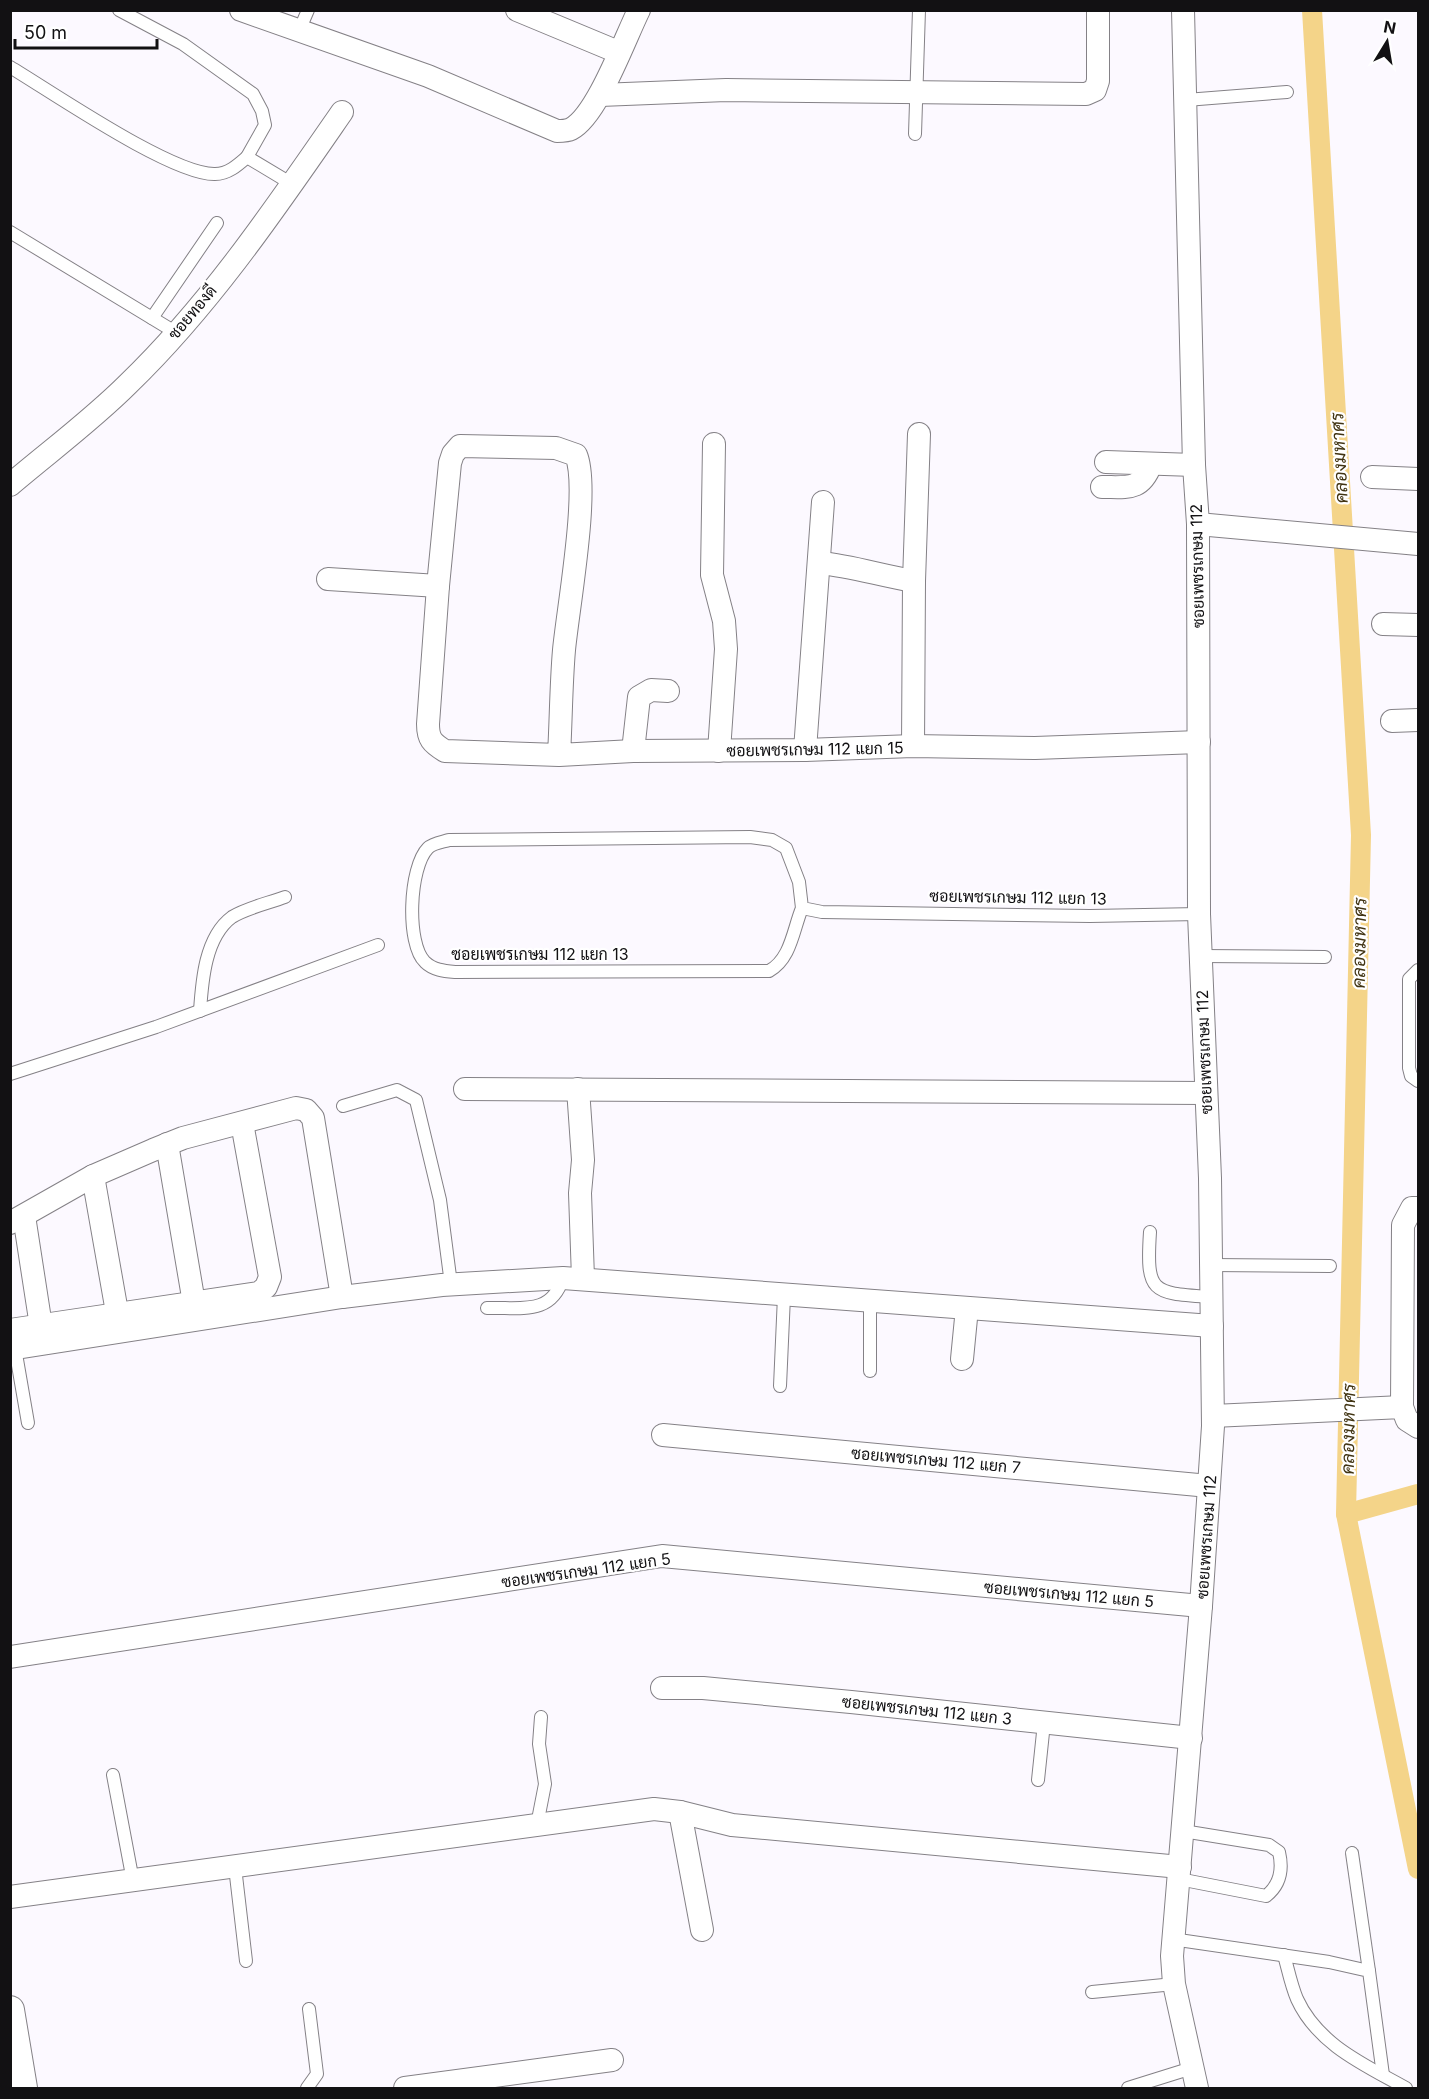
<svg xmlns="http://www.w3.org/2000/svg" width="1429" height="2099" font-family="Inter,Sarabun,sans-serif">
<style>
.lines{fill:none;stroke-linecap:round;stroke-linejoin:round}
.canal{stroke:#f4d489;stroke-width:20}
.service-casing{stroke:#848186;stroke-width:14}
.minor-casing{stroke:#848186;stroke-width:24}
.tertiary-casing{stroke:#848186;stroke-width:30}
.service{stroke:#fff;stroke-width:12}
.minor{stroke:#fff;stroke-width:22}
.tertiary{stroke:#fff;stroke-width:28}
.labels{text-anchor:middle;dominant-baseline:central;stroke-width:4.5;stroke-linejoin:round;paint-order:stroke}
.street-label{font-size:16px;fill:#121113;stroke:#fff}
.water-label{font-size:18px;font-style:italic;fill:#413413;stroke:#fff}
</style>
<rect width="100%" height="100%" fill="#fcf9ff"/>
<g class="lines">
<!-- canal -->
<g class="canal">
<path d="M1312,10l49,825 -15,679 72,355"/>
<path d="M1346,1514l72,-20"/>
</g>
<defs>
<g id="service">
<path d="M119,10l64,34 70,50 9,17 3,14 -18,32 45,27"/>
<path d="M299,31l9,-21"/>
<path d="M10,67c42,25 162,108 205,107 13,0 23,-9 32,-17"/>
<path d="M1186,100l101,-8"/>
<path d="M915,134l4,-124"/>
<path d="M10,232l165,100"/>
<path d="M152,318l65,-95"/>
<path d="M802,908c-9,22 -11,51 -33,63l-314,1c-11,-1 -22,-2 -30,-10 -19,-18 -16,-95 3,-114 5,-5 15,-6 21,-8l301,-3 22,3 14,8 13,34 3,26 20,4 268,4 109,-2"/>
<path d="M1200,956l125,1"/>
<path d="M1418,970l-9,9v89l2,8 7,5"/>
<path d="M200,1011c2,-30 5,-74 32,-94 14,-9 37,-14 53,-20"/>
<path d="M10,1074l146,-47 222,-82"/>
<path d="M343,1106l54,-16 19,10 24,100 11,84"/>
<path d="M1150,1232c-4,62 2,61 61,65"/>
<path d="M1211,1265l119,1"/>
<path d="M870,1301v70"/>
<path d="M487,1308c34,-1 64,8 76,-30"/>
<path d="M15,1348l13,75"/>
<path d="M780,1386l4,-90"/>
<path d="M113,1775l20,106"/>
<path d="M1038,1780l6,-57"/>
<path d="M537,1825l8,-41 -6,-40 2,-27"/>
<path d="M1352,1853l17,118"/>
<path d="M235,1867l11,94"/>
<path d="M1179,1879l87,17c14,-11 17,-27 13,-44l-10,-7 -86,-14"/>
<path d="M1172,1939l157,23 40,9 14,104"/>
<path d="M1284,1955c4,14 7,30 13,44 21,46 68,66 109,89"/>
<path d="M1092,1992l82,-8"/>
<path d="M307,2088l10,-14 -8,-65"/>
<path d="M1128,2088l64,-20"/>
</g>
<g id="minor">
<path d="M241,10l187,66 129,55c5,0 10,0 14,-2 26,-13 54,-91 68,-119"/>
<path d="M517,10l101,42"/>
<path d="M1183,10l11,455 4,59 1,390 11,264 3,248 -12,180 -29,350 2,28 23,104"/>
<path d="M600,95l126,-5 360,4 9,-4 3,-9v-71"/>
<path d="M714,444l-2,131 12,46 2,28 -7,102"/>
<path d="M1106,462l88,3"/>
<path d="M1372,477l46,2"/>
<path d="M10,485c40,-34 82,-65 118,-101 82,-79 149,-178 214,-272"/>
<path d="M1102,487c26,0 39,4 49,-23"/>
<path d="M1198,524l220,20"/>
<path d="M820,563c32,3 62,13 94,18"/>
<path d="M328,579l110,7"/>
<path d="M1383,624l35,1"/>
<path d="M1392,721l26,-1"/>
<path d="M913,746l1,-165 5,-147"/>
<path d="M805,750l18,-248"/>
<path d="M633,751l6,-54 12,-7 17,1"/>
<path d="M559,755c2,-35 2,-70 5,-105 4,-42 26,-162 12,-195l-20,-7 -96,-2 -7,8 -3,9 -12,123 -10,138c0,15 4,19 17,27l114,4 74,-4 172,-1 108,-4 122,2 164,-6"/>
<path d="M465,1089l741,4"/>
<path d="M578,1089l5,71 -3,33 3,85"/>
<path d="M167,1144l27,159"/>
<path d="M93,1176l27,153"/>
<path d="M24,1216l17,110"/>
<path d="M10,1223l83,-47 60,-26 30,-12 113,-30 10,2 7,8 29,179"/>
<path d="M10,1330l249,-37 7,-6 4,-10 -28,-154"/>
<path d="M10,1349l332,-52 100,-12 121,-7 649,48"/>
<path d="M962,1359l5,-51"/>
<path d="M1402,1407l1,-182 9,-17h6"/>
<path d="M1213,1416l189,-9 5,13 11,7"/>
<path d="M663,1435l546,51"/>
<path d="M10,1657l652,-101 539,50"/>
<path d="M662,1688h41l148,14 340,36"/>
<path d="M680,1812l22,118"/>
<path d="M10,1897l644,-88 26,3 52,13 448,42"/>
<path d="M405,2088l207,-28"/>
</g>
<path id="tertiary" d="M10,2010l13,78"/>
</defs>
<!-- service casing -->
<use href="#service" class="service-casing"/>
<!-- minor casing -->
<use href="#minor" class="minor-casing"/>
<!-- tertiary casing -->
<use href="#tertiary" class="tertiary-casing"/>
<!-- service -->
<use href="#service" class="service"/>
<!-- minor -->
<use href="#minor" class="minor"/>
<!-- tertiary -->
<use href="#tertiary" class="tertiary"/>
</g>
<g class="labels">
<!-- street labels -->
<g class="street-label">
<text transform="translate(192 312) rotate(-50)">ซอยทองดี</text>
<text transform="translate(1197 566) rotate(-91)">ซอยเพชรเกษม 112</text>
<text transform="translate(815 749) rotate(-1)">ซอยเพชรเกษม 112 แยก 15</text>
<text transform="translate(1018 897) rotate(1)">ซอยเพชรเกษม 112 แยก 13</text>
<text x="540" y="954">ซอยเพชรเกษม 112 แยก 13</text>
<text transform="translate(1204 1052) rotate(-92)">ซอยเพชรเกษม 112</text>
<text transform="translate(936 1460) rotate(5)">ซอยเพชรเกษม 112 แยก 7</text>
<text transform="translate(1206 1537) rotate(-86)">ซอยเพชรเกษม 112</text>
<text transform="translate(586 1570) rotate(-8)">ซอยเพชรเกษม 112 แยก 5</text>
<text transform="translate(1069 1594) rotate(5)">ซอยเพชรเกษม 112 แยก 5</text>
<text transform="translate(927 1710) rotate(6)">ซอยเพชรเกษม 112 แยก 3</text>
</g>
<!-- water labels -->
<g class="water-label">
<text transform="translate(1339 458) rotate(-93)">คลองมหาศร</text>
<text transform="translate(1359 943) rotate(-89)">คลองมหาศร</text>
<text transform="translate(1348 1429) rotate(-89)">คลองมหาศร</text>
</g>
</g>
<!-- border -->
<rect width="1429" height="2099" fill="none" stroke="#121113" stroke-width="24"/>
<!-- north arrow -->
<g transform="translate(1387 42) rotate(11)" stroke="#ffffff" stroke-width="4.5" paint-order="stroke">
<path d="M0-4.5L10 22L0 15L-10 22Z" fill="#121113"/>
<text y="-9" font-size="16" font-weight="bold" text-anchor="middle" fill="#121113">N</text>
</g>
<!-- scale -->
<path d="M15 39v9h142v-9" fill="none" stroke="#121113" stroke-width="3"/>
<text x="24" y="39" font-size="18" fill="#121113" stroke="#ffffff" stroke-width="4.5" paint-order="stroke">50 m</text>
</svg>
